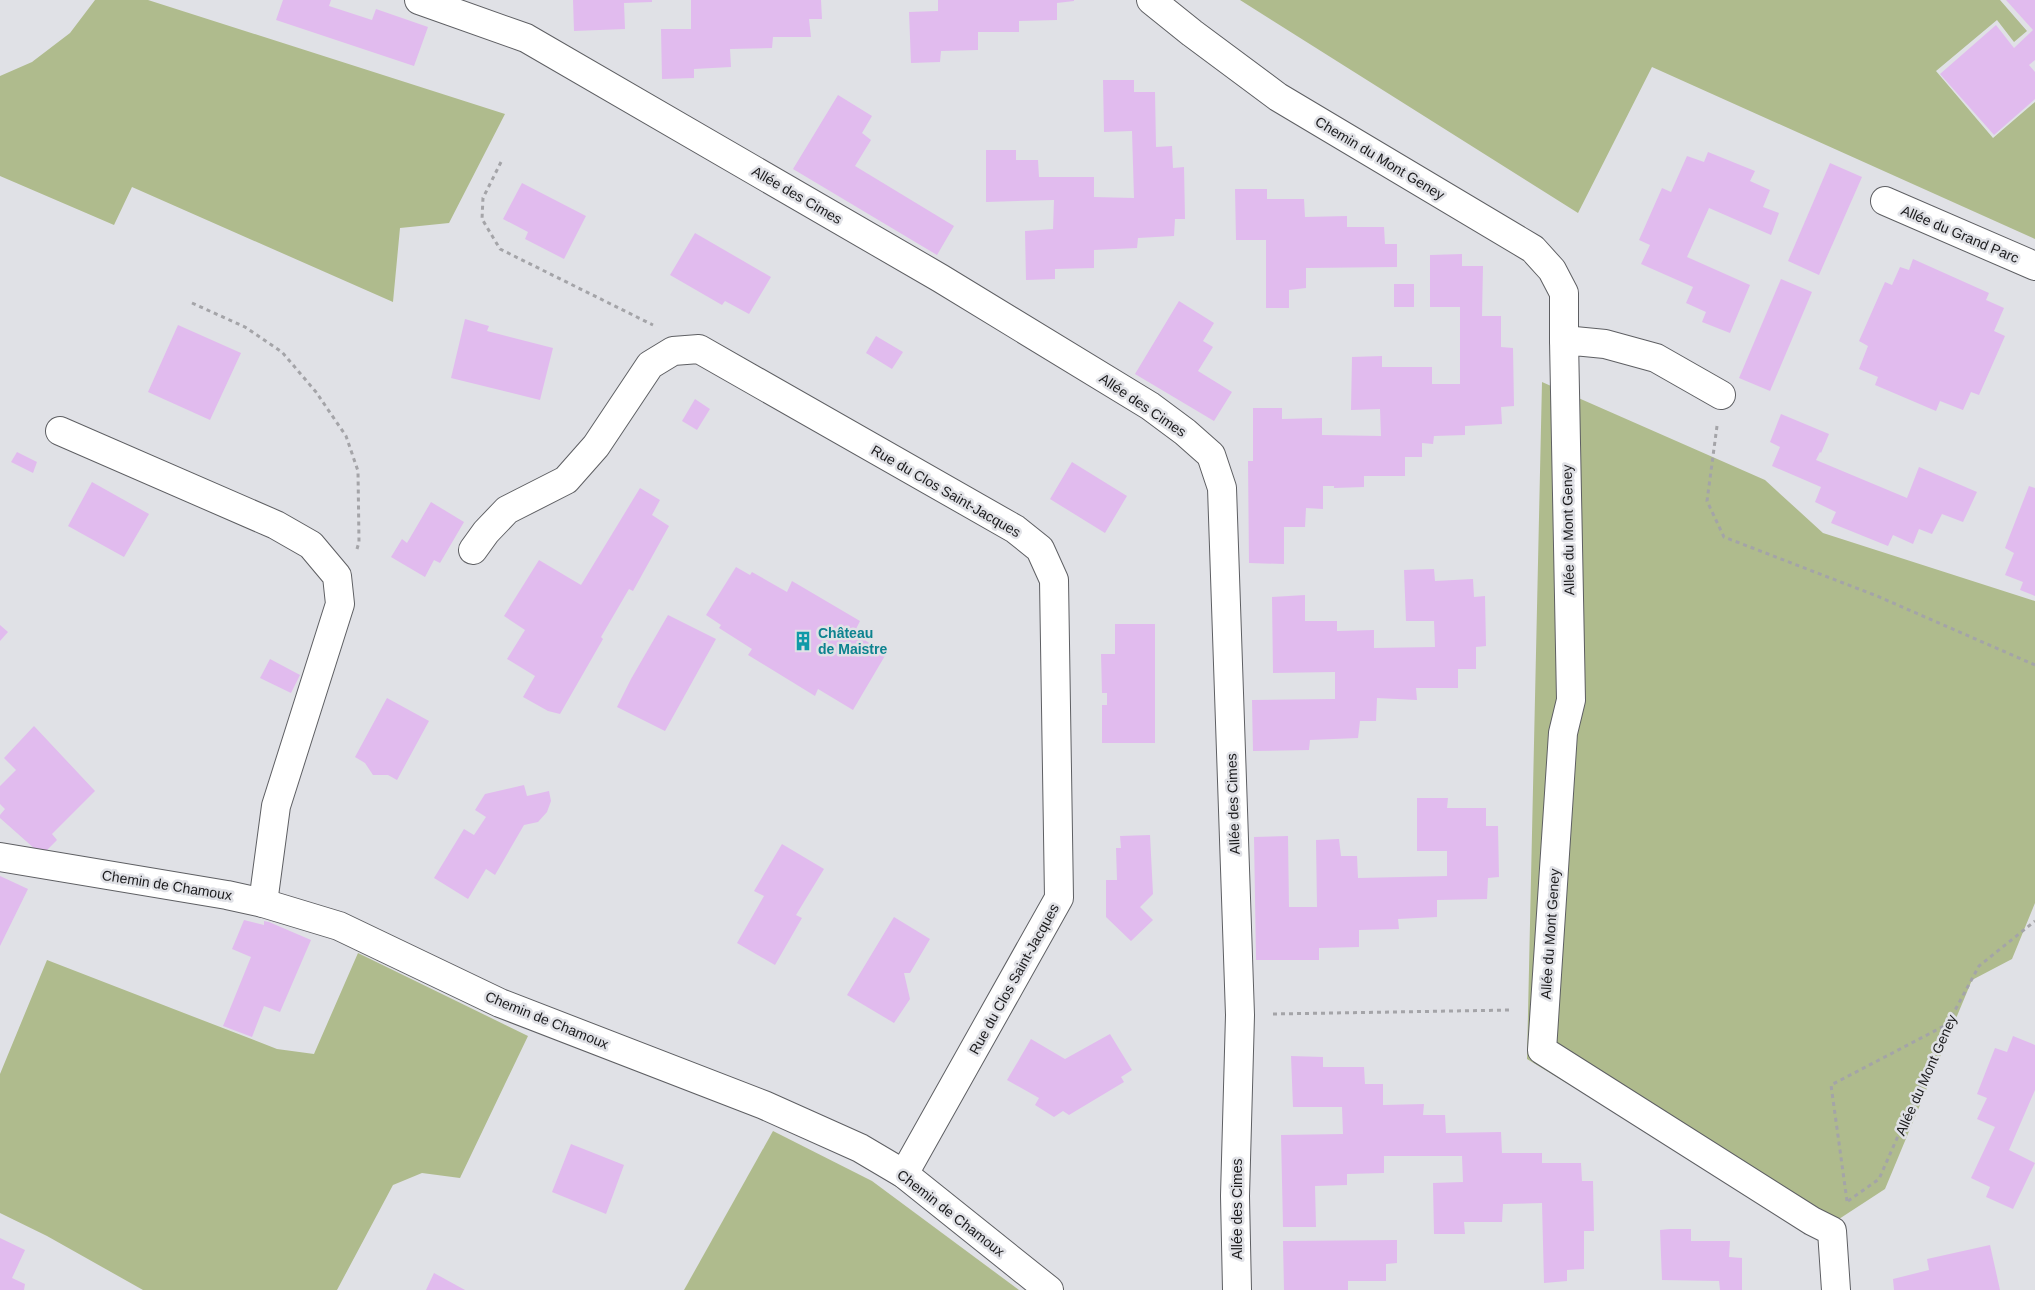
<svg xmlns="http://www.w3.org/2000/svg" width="2035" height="1290" font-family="Helvetica,sans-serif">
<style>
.green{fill:#afbb8d}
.building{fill:#e1bbee}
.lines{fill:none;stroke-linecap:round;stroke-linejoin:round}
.street-casing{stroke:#5e5f63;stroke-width:30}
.path{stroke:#a4a4a8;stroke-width:3;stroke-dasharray:4 4;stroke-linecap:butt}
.street{stroke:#fff;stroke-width:28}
.labels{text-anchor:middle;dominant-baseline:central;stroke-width:5;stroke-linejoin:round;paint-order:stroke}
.street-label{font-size:14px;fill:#1b1b1d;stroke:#e0e1e6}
.culture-label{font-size:14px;font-weight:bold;fill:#0d838f;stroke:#e0e1e6;text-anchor:start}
</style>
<rect width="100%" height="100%" fill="#e0e1e6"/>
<!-- green -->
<g class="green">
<path d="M95,0h53l357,114 -56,109 -49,5 -7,74 -261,-115 -18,38 -114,-49v-100l32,-14 38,-29z"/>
<path d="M1240,0h760l27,31 -13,11 -17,-22 -61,51 57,67 42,-36v137l-383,-172 -74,146z"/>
<path d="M1542,382l223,98 58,53 212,68v302l-23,56 -40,21 -87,209 -69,45 -289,-175z"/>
<path d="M358,953l170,83 -68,142 -38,-5 -29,12 -56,105h-194l-96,-54 -47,-23v-139l47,-114 230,89 37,5z"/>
<path d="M773,1131l99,50 147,109h-335z"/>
</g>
<!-- building -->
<g class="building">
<path d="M283,0h48l-2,6 43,14 4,-11 52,18 -14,39 -138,-46z"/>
<path d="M573,0h79v2l-28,1 1,26 -51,2z"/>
<path d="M691,0h130l1,19h-13l2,18h-38l-1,11 -42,1 1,18 -37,2v9l-32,1 -1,-50h30z"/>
<path d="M938,0h136v1l-17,2v17l-38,1v11h-41v18l-37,1 -1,11 -29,1 -2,-51 29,-1z"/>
<path d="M2006,0h29v60l-6,5 6,7v27l-41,36 -54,-61 56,-49 18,23 19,-18z"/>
<path d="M1103,80h31v12h21l1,55 16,-1 1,22 11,-1 1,52h-10l-1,17 -36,2 -1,10 -43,2v18l-39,1v10l-29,1 -1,-49 28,-2 1,-29 -68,2v-52h30v10h22l1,17h55v20l40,1 -2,-67 -28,1z"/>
<path d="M838,95l34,21 -10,17 9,7 -16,26 99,60 -17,29 -144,-86z"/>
<path d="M1708,152l47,19 -5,10 20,9 -7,17 16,6 -8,22 -62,-27 -22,49 63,28 -20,48 -28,-11 4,-10 -20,-9 7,-16 -52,-23 9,-19 -11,-5 23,-52 9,4 16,-36 17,6z"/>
<path d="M1830,163l32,14 -43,98 -31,-14z"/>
<path d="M522,183l64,33 -22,43 -39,-20 3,-7 -25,-13z"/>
<path d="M1235,189h32v10h37l1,18 42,-1v11h37l1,17h12v23l-91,1v20l-17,2v18h-23v-68h-30z"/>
<path d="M695,233l76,44 -22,37 -24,-13 -3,4 -52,-30z"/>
<path d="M1462,254v12h21l-1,50h19v31l12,1 1,58 -13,1 1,17 -37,2v9l-31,1 -1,8 -11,-1v14h-17v19h-41v11l-30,1v-2h-11v23l-17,-1 -1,19h-21v37l-35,-1 -1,-102h5v-53h29v11l40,-1v17l59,1 -1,-27 -29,1 1,-53 30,-1v11h50v17h28v-77h-30v-52z"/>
<path d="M1913,259l76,34 -3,7 18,8 -10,23 11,5 -26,59 -8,-3 -8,18 -23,-9 -4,10 -61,-26 3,-8 -19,-8 9,-23 -9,-5 26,-59 7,3 8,-18 9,3z"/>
<path d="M1781,279l31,13 -42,99 -31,-13z"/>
<rect x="1394" y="284" width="20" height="23"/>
<path d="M1179,301l35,22 -11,18 10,6 -15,24 34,21 -18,29 -79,-47z"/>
<path d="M465,319l24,7 -2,5 66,17 -13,52 -89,-22z"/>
<path d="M178,325l63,28 -31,67 -62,-28z"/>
<path d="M876,336l27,16 -11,17 -26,-16z"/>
<path d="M695,399l15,10 -13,21 -15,-9z"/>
<path d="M1781,414l48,20 -8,19 -1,-1 -4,8 91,38 12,-31 58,25 -14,30 -21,-8 -10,20 -13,-5 -6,15 -20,-9 -5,11 -57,-23 5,-11 -21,-10 6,-15 -49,-21 8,-19 -10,-5z"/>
<path d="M17,452l20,10 -4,11 -22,-11z"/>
<path d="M1072,462l55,34 -22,37 -55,-34z"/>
<path d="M92,482l57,32 -25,43 -56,-31z"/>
<path d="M2029,486l6,2v108l-15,-6 3,-8 -18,-7 9,-22 -9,-5z"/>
<path d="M640,488l20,12 -8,15 17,11 -36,65 -4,-2 -28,48 2,2 -43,75 -12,-3 -25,-14 12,-21 -28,-17 18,-29 -21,-14 35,-56 42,25z"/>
<path d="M431,502l33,20 -24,41 -6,-3 -9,17 -34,-20 11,-18 5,4z"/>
<path d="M736,567l14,8 2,-3 35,20 5,-11 68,40 -6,12 32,21 -33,56 -35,-21 -3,7 -67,-41 4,-6 -33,-21 2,-3 -15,-10z"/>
<path d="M1434,569l1,12 38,-2 1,18 11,-1 1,50 -10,1v22h-18v19h-42l1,12 -40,-2 -1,23h-16l-2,17 -48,2 -1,10 -56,1 -1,-51 83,-1v-27l-62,1 -1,-76 33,-2v26h32v10l37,-1v18l61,-1 -1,-26h-28l-2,-51z"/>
<path d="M668,615l48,24 -51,92 -48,-24 14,-28z"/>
<path d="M1115,624h40v119h-53v-38h5v-12h-5l-1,-39h14z"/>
<path d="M0,625l8,7 -8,9z"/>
<path d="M270,659l30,16 -9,18 -31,-15z"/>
<path d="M387,698l42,23 -32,59 -9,-5h-15l-8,-12 -10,-6z"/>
<path d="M34,726l61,65 -43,43 5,6 -11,11 -11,-2 -35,-31v-3l5,-6 -5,-5v-18l16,-16 -12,-12z"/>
<path d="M524,785l3,11 22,-5 2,10 -4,11 -9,10 -14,3 -29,50 -9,-6 -18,30 -34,-21 30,-49 10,6 12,-18 -11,-7 10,-16z"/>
<path d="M1417,798h31l-1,10h39v18h12l1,51 -11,1 -1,21 -50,1v17l-39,2 1,10 -40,1v17l-40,1v12h-63l-2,-123 34,-1 1,71h28l-1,-67 23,-1 2,17h16l1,22 89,-2v-25h-30z"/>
<path d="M1150,835l3,59 -13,13 13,13 -22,21 -25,-24v-37h11l-1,-32h5l-1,-12z"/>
<path d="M782,844l42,25 -28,46 6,3 -27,47 -38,-22 27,-47 -10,-5z"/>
<path d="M0,876l28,13 -28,57z"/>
<path d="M894,917l36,22 -20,34h-6l6,26 -16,24 -47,-28z"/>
<path d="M244,920l20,5v-4l5,1 42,18 -31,72 -16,-6 -12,31 -29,-11 28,-69 -19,-8z"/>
<path d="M1110,1034l22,36 -11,7 3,5 -55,33 -6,-4 -9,6 -19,-12 4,-7 -32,-18 24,-41 34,20z"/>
<path d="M2013,1036l22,9v45l-26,60 26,13 -22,46 -27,-12 4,-10 -19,-9 24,-51 -18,-8 10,-21 -10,-4 18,-46 12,4z"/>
<path d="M1291,1056l32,1v10h41l1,17h18v21l41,-1 -1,11h22l1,18 55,-1 1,21h40v10h39l1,18h11l1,50h-10v38l-17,1v11l-23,2 -2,-80 -39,1 -1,18h-38l1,12h-31l-1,-51 30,-1 -1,-26h-78v17l-37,1v11l-32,1 1,41h-33l-2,-92 62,-1 -1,-27h-49z"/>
<path d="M571,1144l53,21 -18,49 -54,-22z"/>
<path d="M1670,1229h21v12h39l-1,16 13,1v32h-22l-1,-9 -57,-1 -2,-50z"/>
<path d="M0,1238l25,12 -13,28 13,6 -1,6h-24z"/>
<path d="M1397,1240v23l-11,1v17h-38v9h-64l-1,-49z"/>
<path d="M1990,1245l10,45h-106l-1,-11 36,-9 -2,-11z"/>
<path d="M434,1273l31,17h-39z"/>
</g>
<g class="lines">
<defs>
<g id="street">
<path d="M419,0l107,38 414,240 210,128 35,26 26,23 11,33 18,527 -5,181 2,94"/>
<path d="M1151,0l41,33 86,64 255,152 19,21 12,23v47"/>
<path d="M1885,201l150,65"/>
<path d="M1721,395l-65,-37 -51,-14 -41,-4 7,360 -8,33 -21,317 270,171 20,10 4,59"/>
<path d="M60,431l216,94 35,20 26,31 3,28 -64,202 -13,97"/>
<path d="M473,550l13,-18 21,-22 59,-30 30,-34 54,-81 23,-14 26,-2 316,180 25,20 14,31 5,318 -155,276"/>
<path d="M0,857l227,38 36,8 76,23 161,77 264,102 96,43 44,26 145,116"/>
</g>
</defs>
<!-- street casing -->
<use href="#street" class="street-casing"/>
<!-- path -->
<g class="path">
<path d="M501,162l-18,36 -1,21 18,30 153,76"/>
<path d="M192,303l53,24 37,25 34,40 30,44 12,35 1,71 -2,7"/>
<path d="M1717,426l-10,75 17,36 153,59 158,69"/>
<path d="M1273,1014l239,-4"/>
<path d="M1847,1201l-16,-116 117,-61"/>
<path d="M1848,1201l31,-22 69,-156 31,-57 56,-45"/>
</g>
<!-- street -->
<use href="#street" class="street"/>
</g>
<!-- icons -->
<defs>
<symbol id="building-bare" viewBox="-9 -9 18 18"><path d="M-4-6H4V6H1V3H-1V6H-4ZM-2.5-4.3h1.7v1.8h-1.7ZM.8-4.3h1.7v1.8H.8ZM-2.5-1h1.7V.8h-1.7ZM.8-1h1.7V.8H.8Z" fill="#0f9aa8" stroke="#e0e1e6" stroke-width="2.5" paint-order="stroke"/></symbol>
</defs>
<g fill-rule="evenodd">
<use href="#building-bare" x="789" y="627" width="28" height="28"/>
</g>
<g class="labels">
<!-- street labels -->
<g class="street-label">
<text transform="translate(1380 158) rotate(31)">Chemin du Mont Geney</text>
<text transform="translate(797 195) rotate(30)">Allée des Cimes</text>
<text transform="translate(1960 234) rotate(23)">Allée du Grand Parc</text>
<text transform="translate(1143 405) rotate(34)">Allée des Cimes</text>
<text transform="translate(946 491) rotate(30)">Rue du Clos Saint-Jacques</text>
<text transform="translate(1568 530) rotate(-91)">Allée du Mont Geney</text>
<text transform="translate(1233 804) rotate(-92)">Allée des Cimes</text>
<text transform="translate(167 885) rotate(9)">Chemin de Chamoux</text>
<text transform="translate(1550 934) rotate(-86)">Allée du Mont Geney</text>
<text transform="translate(1014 979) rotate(-61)">Rue du Clos Saint-Jacques</text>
<text transform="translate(547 1020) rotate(22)">Chemin de Chamoux</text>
<text transform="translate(1926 1075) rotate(-66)">Allée du Mont Geney</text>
<text transform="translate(1237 1209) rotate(-90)">Allée des Cimes</text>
<text transform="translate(951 1213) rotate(38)">Chemin de Chamoux</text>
</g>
<!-- culture labels -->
<g class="culture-label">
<text x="818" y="633">Château<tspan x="818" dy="16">de Maistre</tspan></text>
</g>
</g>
</svg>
